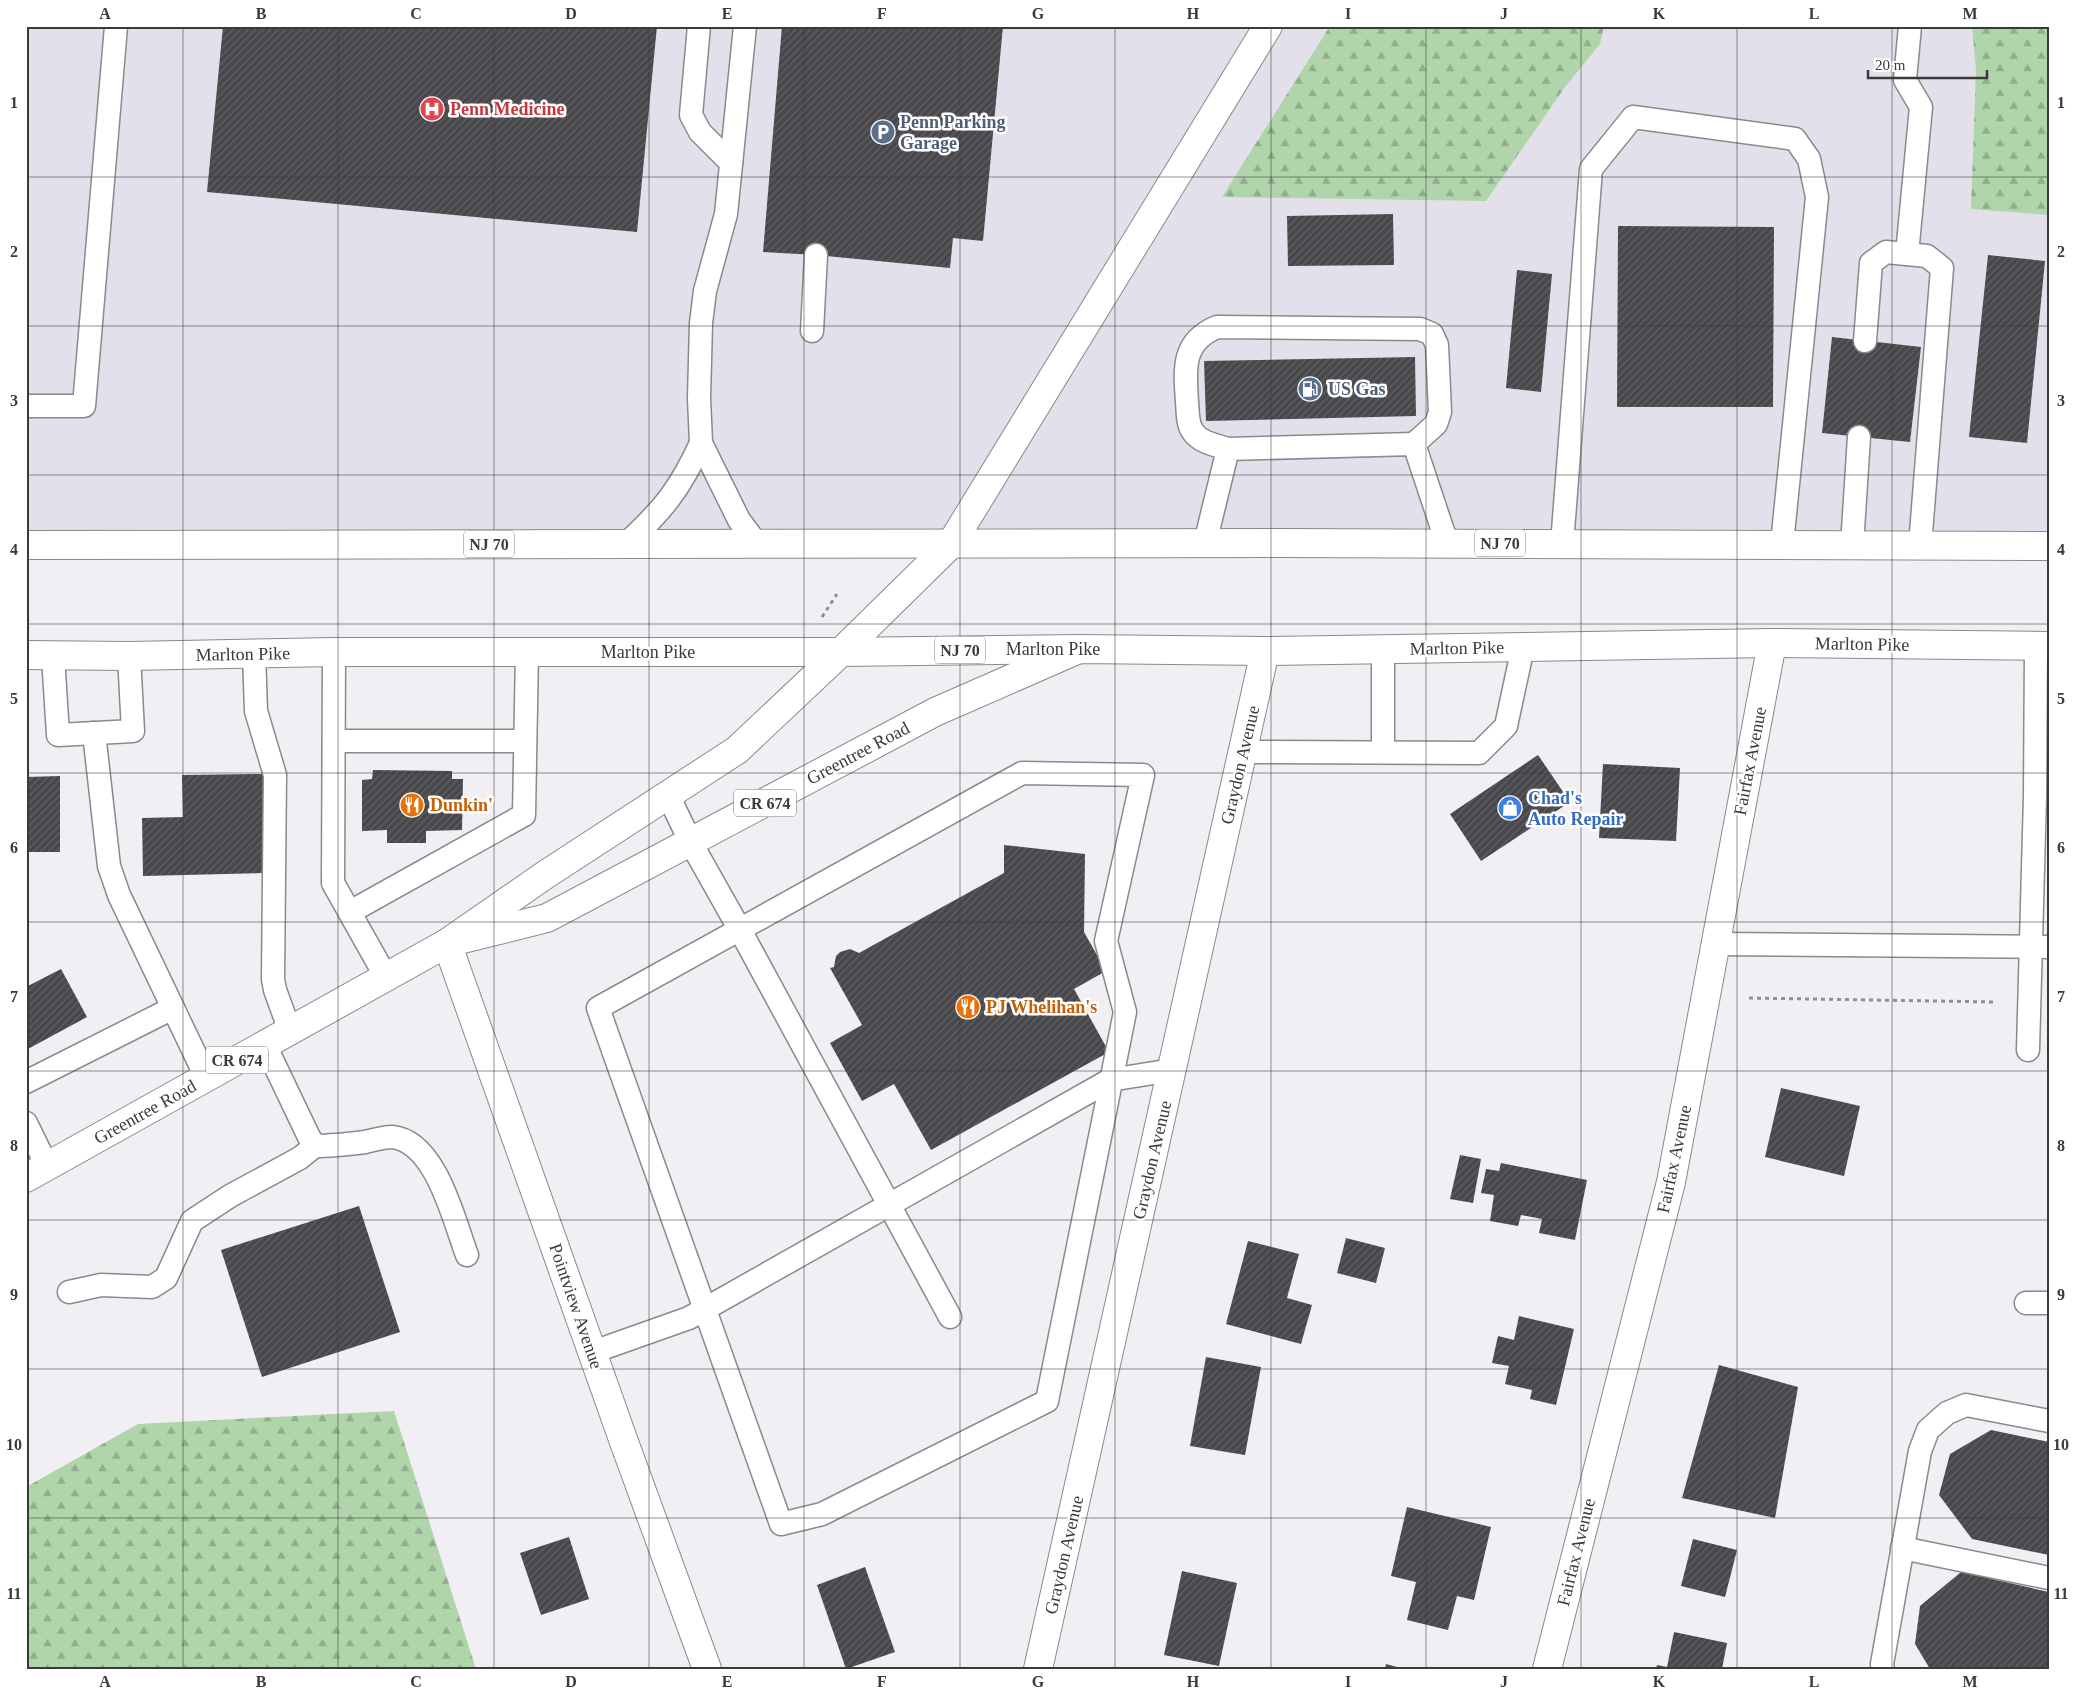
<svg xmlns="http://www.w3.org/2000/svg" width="2075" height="1695" font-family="'Times New Roman',serif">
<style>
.built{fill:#e4e0eb}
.forest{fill:url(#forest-firs)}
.building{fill:url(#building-hatch)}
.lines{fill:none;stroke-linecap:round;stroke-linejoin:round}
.service-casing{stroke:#8a898c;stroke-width:25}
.minor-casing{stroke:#8a898c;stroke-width:30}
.primary-casing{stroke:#8a898c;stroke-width:30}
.trunk-casing{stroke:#8a898c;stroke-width:30}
.path{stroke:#918f92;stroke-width:3;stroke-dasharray:4 4;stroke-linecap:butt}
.service{stroke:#fff;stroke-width:22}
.minor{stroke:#fff;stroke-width:28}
.primary{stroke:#fff;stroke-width:28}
.trunk{stroke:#fff;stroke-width:28}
.grid{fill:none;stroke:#3a393b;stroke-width:1;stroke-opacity:0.55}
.labels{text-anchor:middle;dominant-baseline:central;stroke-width:5;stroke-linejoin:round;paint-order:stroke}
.shield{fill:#fff;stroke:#757476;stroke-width:1}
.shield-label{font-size:16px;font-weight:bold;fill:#3a393b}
.health-label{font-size:18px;font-weight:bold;fill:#be3a42;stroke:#fff;text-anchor:start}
.service-label{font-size:18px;font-weight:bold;fill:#4e5e75;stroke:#fff;text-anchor:start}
.street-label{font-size:18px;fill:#3a393b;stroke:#fff}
.shop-label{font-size:18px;font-weight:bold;fill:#366cbe;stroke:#fff;text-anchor:start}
.food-label{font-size:18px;font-weight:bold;fill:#c56008;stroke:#fff;text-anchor:start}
.neatline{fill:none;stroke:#3a393b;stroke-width:2}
.grid-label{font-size:16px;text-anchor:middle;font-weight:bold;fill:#3a393b}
</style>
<defs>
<pattern id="forest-firs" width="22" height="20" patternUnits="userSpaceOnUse" patternTransform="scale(1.25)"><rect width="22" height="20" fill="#b0d5aa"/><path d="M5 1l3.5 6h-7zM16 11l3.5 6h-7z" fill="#90ae8c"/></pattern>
<pattern id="building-hatch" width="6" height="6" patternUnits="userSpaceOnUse" patternTransform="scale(1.25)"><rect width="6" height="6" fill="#48484c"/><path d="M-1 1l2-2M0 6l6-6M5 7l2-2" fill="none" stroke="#616164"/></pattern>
</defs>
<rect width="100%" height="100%" fill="#f1eff3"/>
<!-- built -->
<path class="built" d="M26,26h2023v520l-2023,-1z"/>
<!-- forest -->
<g class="forest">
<path d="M1330,26h274l-4,18 -35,43 -79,114 -264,-4z"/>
<path d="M1972,26h77v189l-78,-6 5,-140z"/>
<path d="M394,1411l82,258h-450v-182l112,-63z"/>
</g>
<!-- building -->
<g class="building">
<path d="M223,26h434l-20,206 -430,-40z"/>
<path d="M782,26h221l-20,215 -30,-3 -3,30 -134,-13 -53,-3z"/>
<path d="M1393,214l1,51 -106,1 -1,-50z"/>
<path d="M1618,226l156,1 -1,180h-156z"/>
<path d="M1988,255l57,6 -18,182 -58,-6z"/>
<path d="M1517,270l35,4 -11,118 -35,-4z"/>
<path d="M1832,337l89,10 -11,95 -88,-9z"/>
<path d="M1415,357l1,59 -210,5 -2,-60z"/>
<path d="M1538,755l32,47 -89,59 -31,-47z"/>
<path d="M1603,764l77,4 -4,73 -77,-3z"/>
<path d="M373,770l79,1v8h11l-1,51 -36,1v12h-39v-13l-25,1v-51l10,-1z"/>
<path d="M263,774l1,99 -121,3 -1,-58 41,-1 -1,-42z"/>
<path d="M60,776v76h-34v-75z"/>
<path d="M1004,845l81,9 -1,78 22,39 -32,18 35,63 -178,98 -37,-66 -32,17 -32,-58 32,-18 -32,-57 4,-1 2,-11 4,-4 10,-3 9,4 145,-80z"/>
<path d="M61,969l26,48 -61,33v-63z"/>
<path d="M1781,1088l79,18 -16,70 -79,-19z"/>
<path d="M1460,1155l21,4 -8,44 -23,-4z"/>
<path d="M1501,1163l86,17 -12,60 -36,-7 3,-14 -21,-4 -3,11 -28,-5 4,-26 -13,-2 5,-24 13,2z"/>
<path d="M359,1206l41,126 -138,45 -41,-127z"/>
<path d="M1346,1238l39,10 -9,35 -39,-10z"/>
<path d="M1248,1241l51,13 -12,44 25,7 -11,39 -75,-20z"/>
<path d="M1519,1316l55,13 -18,76 -26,-6 2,-9 -27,-6 4,-18 -17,-3 6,-27 16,4z"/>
<path d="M1206,1357l55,10 -16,88 -55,-9z"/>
<path d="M1719,1365l79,22 -23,131 -93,-20z"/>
<path d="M1991,1430l58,12v113l-77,-16 -33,-44 11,-41z"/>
<path d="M1407,1507l84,20 -17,73 -17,-4 -9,34 -41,-10 9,-38 -25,-6z"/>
<path d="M569,1537l20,62 -48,16 -21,-62z"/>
<path d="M1693,1539l44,11 -12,47 -44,-11z"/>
<path d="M865,1567l30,85 -49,17 -29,-84z"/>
<path d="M1182,1571l55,12 -18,83 -55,-11z"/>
<path d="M1961,1572l88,20v77h-119l-15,-25 5,-38z"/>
<path d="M1674,1632l53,11 -5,26h-66l1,-4 10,2z"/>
<path d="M1386,1664l15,4v1h-16z"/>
</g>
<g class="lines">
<defs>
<g id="service">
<path d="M699,26l-8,89 9,17 31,31"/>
<path d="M745,26l-19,188 -21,77 -4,32 -2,75 2,45 38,77 18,24"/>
<path d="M1907,254l14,-147 -16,-27 5,-54"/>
<path d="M812,331l4,-76"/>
<path d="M1865,341l6,-78 15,-11 41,4 15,12 -22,278"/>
<path d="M26,406h58l32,-380"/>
<path d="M1228,449c-12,-4 -27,-6 -35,-17 -6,-8 -5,-20 -6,-30 -2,-32 -6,-60 30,-75l203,2 12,5 5,11 3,67 -4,12 -22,20"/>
<path d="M1205,543l23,-94 186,-5 33,99"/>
<path d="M626,544c37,-34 54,-55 75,-101"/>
<path d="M1562,544l29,-375 42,-52 162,22 14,20 8,38 -35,347"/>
<path d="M1852,545l7,-108"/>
<path d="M334,652l-1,231 53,94"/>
<path d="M254,654l2,57 19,64 -2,204 2,11 15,41"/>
<path d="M53,656l5,79 75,-4 -4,-75"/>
<path d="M94,733l15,133 10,29 87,182"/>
<path d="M334,741h191"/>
<path d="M1243,752l236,1 27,-27 17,-79"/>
<path d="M1383,752v-102"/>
<path d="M1022,773l121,2 -37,166 19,71 -78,389 -225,113 -41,10 -183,-516z"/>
<path d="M668,795l23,48 49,87 210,387"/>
<path d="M350,912l174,-97 3,-163"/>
<path d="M1716,944l333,3"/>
<path d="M265,1045l44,92 6,9c17,0 34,-2 50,-4 8,-2 19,-5 27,-5 44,4 62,84 75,118"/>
<path d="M2028,1050l7,-254 1,-150"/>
<path d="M26,1082l147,-74"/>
<path d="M26,1123l21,43"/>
<path d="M69,1292l32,-7 51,2 14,-9 26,-57 38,-25 70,-38 15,-12"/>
<path d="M2026,1303h23"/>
<path d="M593,1352l96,-34 421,-238 62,-10"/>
<path d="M1902,1548l147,30"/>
<path d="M1883,1669l-1,-5 38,-213 8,-21 19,-17 19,-8 83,16"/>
</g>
<g id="minor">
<path d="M447,943l177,499 83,227"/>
<path d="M1038,1669l227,-1018"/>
<path d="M1547,1669l124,-487 101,-539"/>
</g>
<g id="primary">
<path d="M463,939l84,-21 388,-206 144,-63"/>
<path d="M26,1178l421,-235 98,-68 192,-125 104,-98 110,-108"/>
</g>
<g id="trunk">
<path d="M951,544l317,-518"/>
<path d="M26,545l1259,-2 764,3"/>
<path d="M26,655l103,1 205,-4h507l238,-3 186,2 507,-8 277,3"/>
</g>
</defs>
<!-- service casing -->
<use href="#service" class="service-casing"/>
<!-- minor casing -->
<use href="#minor" class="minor-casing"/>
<!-- primary casing -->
<use href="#primary" class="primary-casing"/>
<!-- trunk casing -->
<use href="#trunk" class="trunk-casing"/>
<!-- path -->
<g class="path">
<path d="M822,617l15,-23"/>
<path d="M1749,998l247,4"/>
</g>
<!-- service -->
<use href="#service" class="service"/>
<!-- minor -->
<use href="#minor" class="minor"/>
<!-- primary -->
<use href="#primary" class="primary"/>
<!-- trunk -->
<use href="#trunk" class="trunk"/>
</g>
<!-- grid -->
<path class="grid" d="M183,26v1643M338,26v1643M494,26v1643M649,26v1643M804,26v1643M960,26v1643M1115,26v1643M1271,26v1643M1426,26v1643M1581,26v1643M1737,26v1643M1892,26v1643M26,177h2023M26,326h2023M26,475h2023M26,624h2023M26,773h2023M26,922h2023M26,1071h2023M26,1220h2023M26,1369h2023M26,1518h2023"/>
<!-- icons -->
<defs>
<symbol id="hospital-disc" viewBox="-11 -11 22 22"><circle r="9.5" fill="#e0444e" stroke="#fff"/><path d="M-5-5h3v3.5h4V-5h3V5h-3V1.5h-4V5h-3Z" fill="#fff"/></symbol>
<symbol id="parking-disc" viewBox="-11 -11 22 22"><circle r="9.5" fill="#5c6f8a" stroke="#fff"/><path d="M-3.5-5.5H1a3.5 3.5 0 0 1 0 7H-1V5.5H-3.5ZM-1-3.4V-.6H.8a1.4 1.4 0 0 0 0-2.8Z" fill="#fff"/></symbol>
<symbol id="fuel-disc" viewBox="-11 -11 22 22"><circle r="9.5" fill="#5c6f8a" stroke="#fff"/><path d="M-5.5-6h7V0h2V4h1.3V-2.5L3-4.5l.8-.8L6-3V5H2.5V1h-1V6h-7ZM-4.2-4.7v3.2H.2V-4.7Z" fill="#fff"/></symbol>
<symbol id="restaurant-disc" viewBox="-11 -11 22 22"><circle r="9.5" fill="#e8710a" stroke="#fff"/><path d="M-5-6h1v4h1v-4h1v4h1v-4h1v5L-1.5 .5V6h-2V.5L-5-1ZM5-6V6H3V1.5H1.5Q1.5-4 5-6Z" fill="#fff"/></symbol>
<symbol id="shop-disc" viewBox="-11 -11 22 22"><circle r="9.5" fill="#3f7fe0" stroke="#fff"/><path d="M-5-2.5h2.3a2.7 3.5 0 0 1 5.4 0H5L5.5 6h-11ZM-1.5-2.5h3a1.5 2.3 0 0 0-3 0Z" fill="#fff"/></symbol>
</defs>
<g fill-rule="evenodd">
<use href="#hospital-disc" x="418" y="95" width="28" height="28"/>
<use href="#parking-disc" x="869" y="118" width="28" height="28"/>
<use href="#fuel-disc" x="1296" y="375" width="28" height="28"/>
<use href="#restaurant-disc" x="398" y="791" width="28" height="28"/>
<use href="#shop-disc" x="1496" y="794" width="28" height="28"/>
<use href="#restaurant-disc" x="954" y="993" width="28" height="28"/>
</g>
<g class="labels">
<!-- shield labels -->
<g class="shield">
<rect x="1475" y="529.5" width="50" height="27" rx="4"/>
<rect x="464" y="530.5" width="50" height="27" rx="4"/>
<rect x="935" y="636.5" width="50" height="27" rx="4"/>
<rect x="734" y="789.5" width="62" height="27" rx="4"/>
<rect x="206" y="1046.5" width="62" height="27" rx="4"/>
</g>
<g class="shield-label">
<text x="1500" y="543">NJ 70</text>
<text x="489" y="544">NJ 70</text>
<text x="960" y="650">NJ 70</text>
<text x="765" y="803">CR 674</text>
<text x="237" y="1060">CR 674</text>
</g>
<!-- health labels -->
<g class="health-label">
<text x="450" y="109">Penn Medicine</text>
</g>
<!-- service labels -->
<g class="service-label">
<text x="900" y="122">Penn Parking<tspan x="900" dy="21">Garage</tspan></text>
<text x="1328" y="389">US Gas</text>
</g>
<!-- street labels -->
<g class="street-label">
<text transform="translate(1862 644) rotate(1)">Marlton Pike</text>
<text transform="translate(1457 648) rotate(-1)">Marlton Pike</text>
<text x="1053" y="649">Marlton Pike</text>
<text x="648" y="652">Marlton Pike</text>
<text transform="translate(243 654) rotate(-1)">Marlton Pike</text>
<text transform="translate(858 753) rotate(-28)">Greentree Road</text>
<text transform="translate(1750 761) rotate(-79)">Fairfax Avenue</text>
<text transform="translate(1240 765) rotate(-77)">Graydon Avenue</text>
<text transform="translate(145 1112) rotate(-29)">Greentree Road</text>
<text transform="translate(1674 1159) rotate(-78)">Fairfax Avenue</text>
<text transform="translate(1152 1160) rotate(-77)">Graydon Avenue</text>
<text transform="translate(576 1306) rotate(71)">Pointview Avenue</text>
<text transform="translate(1576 1552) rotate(-76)">Fairfax Avenue</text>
<text transform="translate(1064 1555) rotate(-77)">Graydon Avenue</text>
</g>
<!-- shop labels -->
<g class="shop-label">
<text x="1528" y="798">Chad's<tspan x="1528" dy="21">Auto Repair</tspan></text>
</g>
<!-- food labels -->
<g class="food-label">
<text x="430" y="805">Dunkin'</text>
<text x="986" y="1007">PJ Whelihan's</text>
</g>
</g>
<!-- border -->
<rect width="2075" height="1695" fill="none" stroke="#ffffff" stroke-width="55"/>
<!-- scale -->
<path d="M1868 70v8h119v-8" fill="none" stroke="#3a393b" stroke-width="2.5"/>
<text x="1875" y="70" font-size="15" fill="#3a393b" stroke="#ffffff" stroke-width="4" paint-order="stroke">20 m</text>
<rect x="28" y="28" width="2020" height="1640" class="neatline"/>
<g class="grid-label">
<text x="105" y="19">A</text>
<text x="261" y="19">B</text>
<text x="416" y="19">C</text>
<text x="571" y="19">D</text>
<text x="727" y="19">E</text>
<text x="882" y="19">F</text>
<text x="1038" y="19">G</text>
<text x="1193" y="19">H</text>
<text x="1348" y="19">I</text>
<text x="1504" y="19">J</text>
<text x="1659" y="19">K</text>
<text x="1814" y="19">L</text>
<text x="1970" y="19">M</text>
<text x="14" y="108">1</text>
<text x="2061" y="108">1</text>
<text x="14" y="257">2</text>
<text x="2061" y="257">2</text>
<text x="14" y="406">3</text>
<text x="2061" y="406">3</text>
<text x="14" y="555">4</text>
<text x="2061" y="555">4</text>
<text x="14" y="704">5</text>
<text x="2061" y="704">5</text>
<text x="14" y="853">6</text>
<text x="2061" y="853">6</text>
<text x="14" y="1002">7</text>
<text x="2061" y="1002">7</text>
<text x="14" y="1151">8</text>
<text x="2061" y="1151">8</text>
<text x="14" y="1300">9</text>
<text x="2061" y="1300">9</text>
<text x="14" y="1450">10</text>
<text x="2061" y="1450">10</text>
<text x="14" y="1599">11</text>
<text x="2061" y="1599">11</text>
<text x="105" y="1687">A</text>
<text x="261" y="1687">B</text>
<text x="416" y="1687">C</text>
<text x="571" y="1687">D</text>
<text x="727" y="1687">E</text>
<text x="882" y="1687">F</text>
<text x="1038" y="1687">G</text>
<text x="1193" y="1687">H</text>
<text x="1348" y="1687">I</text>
<text x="1504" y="1687">J</text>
<text x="1659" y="1687">K</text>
<text x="1814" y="1687">L</text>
<text x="1970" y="1687">M</text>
</g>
</svg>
